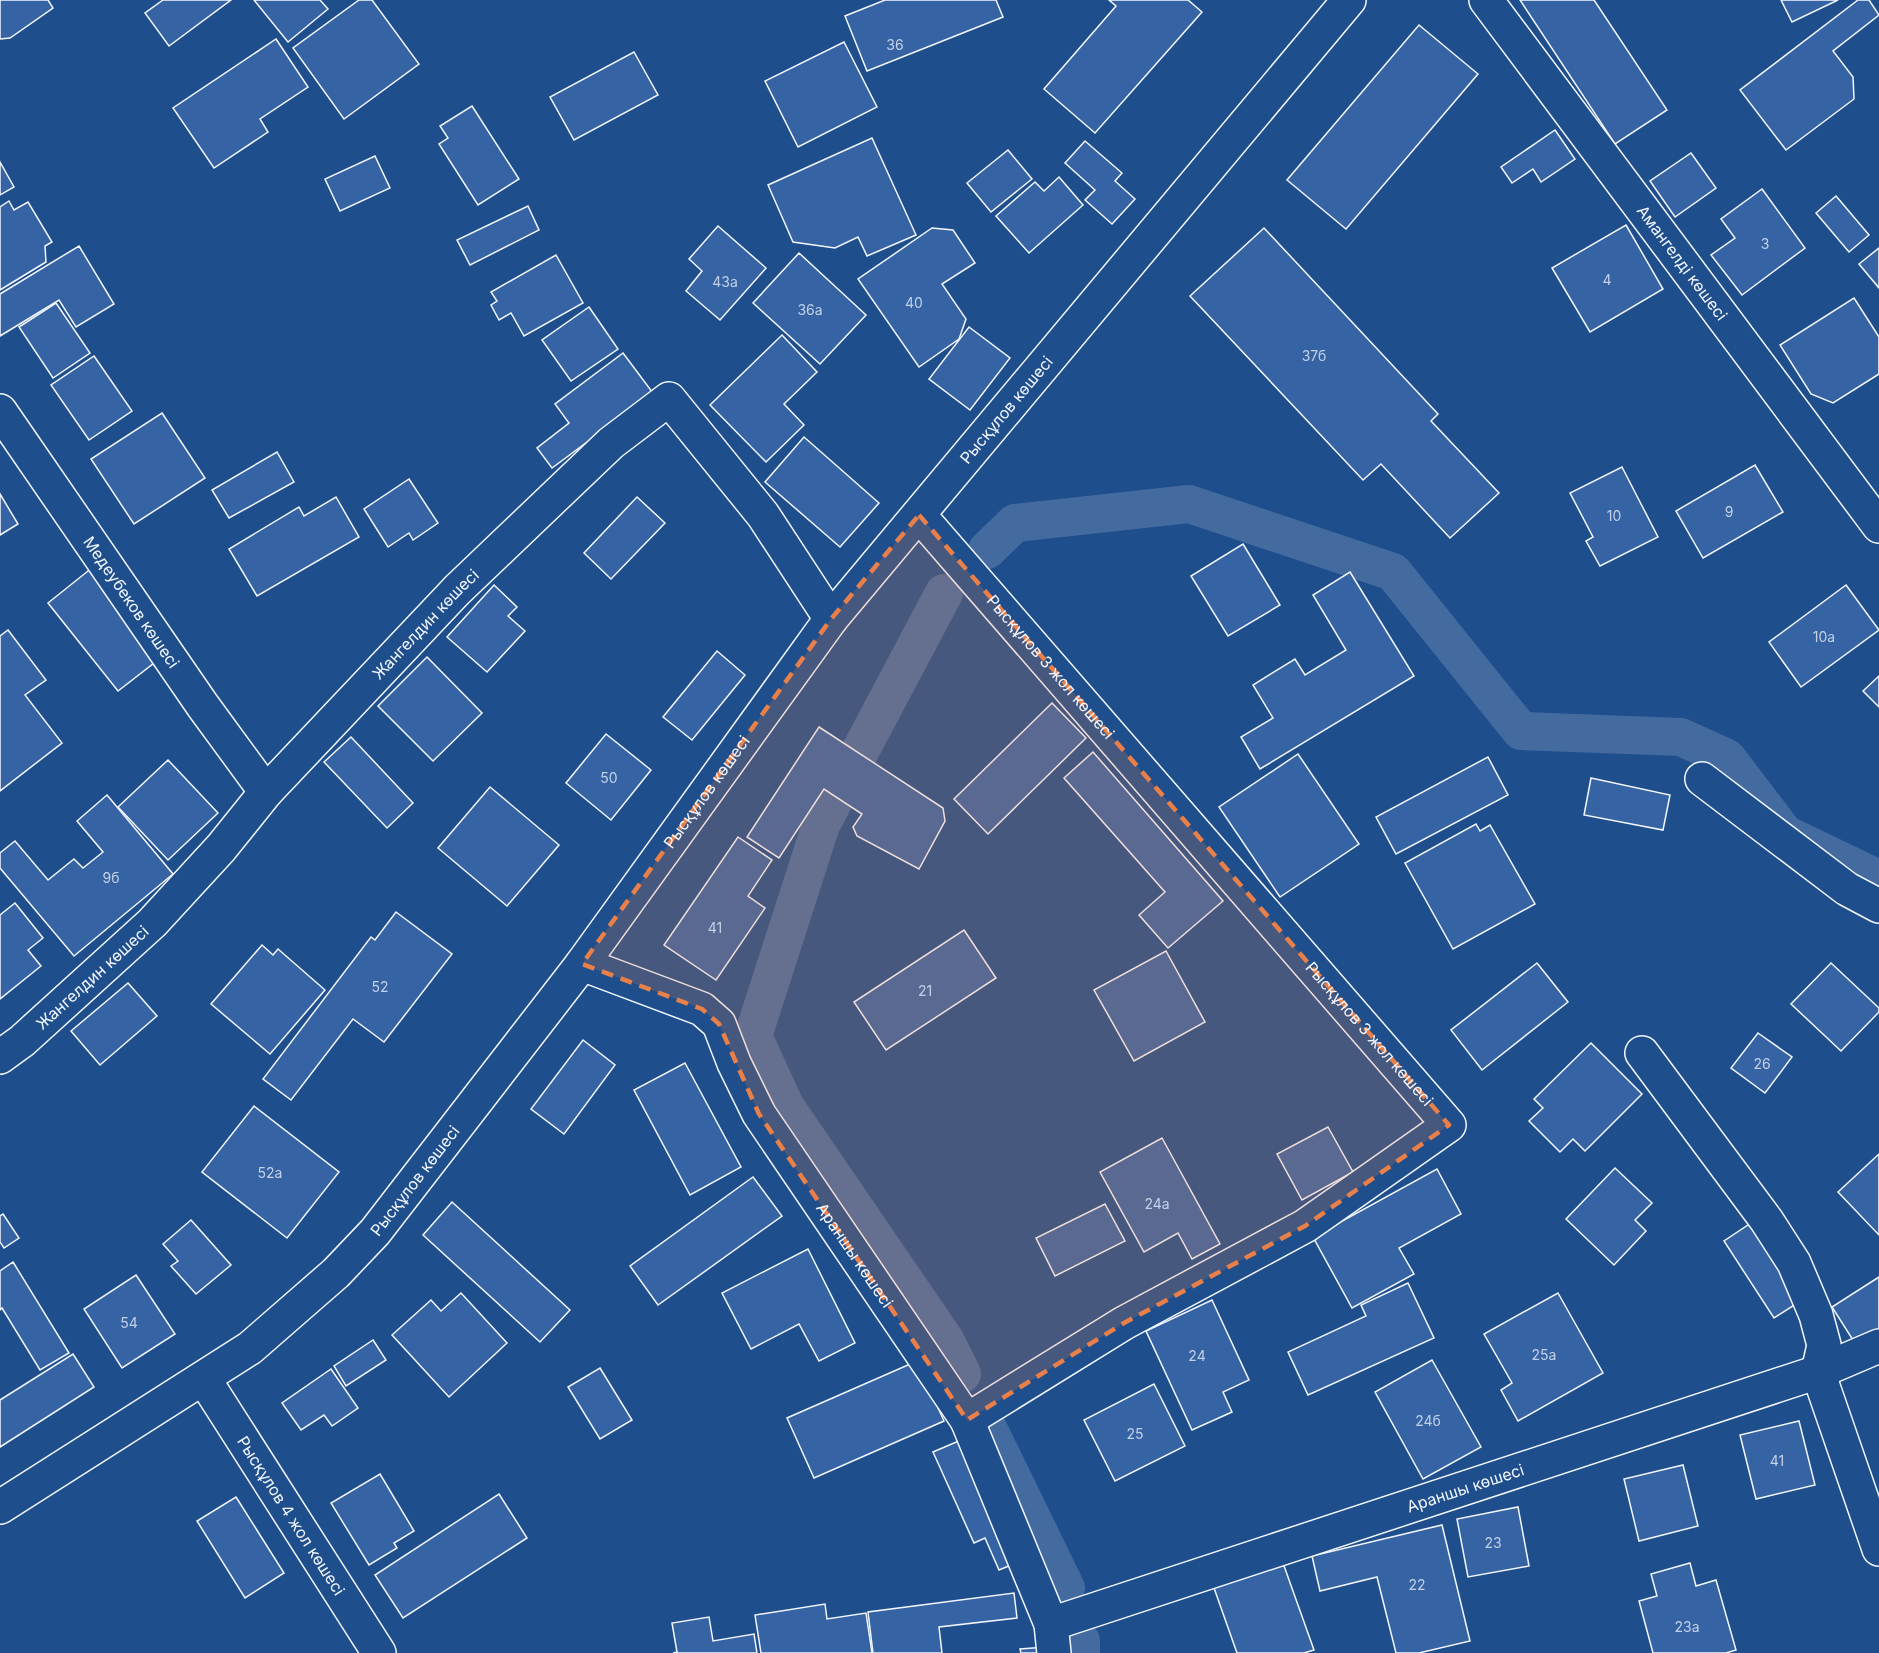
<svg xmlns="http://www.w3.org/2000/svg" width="1879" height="1653" font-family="Inter,sans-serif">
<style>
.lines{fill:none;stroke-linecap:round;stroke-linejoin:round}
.canal{stroke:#446ba0;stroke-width:38}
.building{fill:#3563a3;stroke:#f2f6ff;stroke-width:1.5}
.minor-casing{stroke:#f2f6ff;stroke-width:36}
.major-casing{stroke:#f2f6ff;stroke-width:36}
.minor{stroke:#1f4e8c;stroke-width:33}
.major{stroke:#1f4e8c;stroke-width:33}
.marked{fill:#ea8049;fill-opacity:0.2;stroke:#ea8049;stroke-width:4.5;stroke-dasharray:12 8;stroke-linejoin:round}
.labels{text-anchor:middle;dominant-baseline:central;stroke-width:4.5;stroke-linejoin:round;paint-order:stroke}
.number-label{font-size:14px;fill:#c3d1e8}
.street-label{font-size:16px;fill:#f2f6ff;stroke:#1f4e8c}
</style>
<rect width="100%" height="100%" fill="#1f4e8c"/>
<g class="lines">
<!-- canal -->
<g class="canal">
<path d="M987,550l28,-27 174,-19 204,68 128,159 160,6 46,21 58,76 94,45"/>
<path d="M944,593l-123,232 -68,211 32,70 160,234 17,34"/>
<path d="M988,1428l78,160"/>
<path d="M1081,1641v12"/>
</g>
</g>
<!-- building -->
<g class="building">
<path d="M0,0h48l5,8 -43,30 -10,1z"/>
<path d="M163,0h68l-62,46 -24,-33z"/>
<path d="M254,0h66l8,9 -40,33z"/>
<path d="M359,0h13l47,64 -75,55 -51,-71z"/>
<path d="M885,0h111l7,17 -136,54 -22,-55z"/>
<path d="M1109,0h79l14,12 -107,121 -51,-44 72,-83z"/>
<path d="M1520,0h74l73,110 -52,34z"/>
<path d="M1781,0h57l-46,22z"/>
<path d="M1858,0h11l10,15 -46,36 20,26 1,22 -68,51 -46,-60z"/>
<path d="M1419,25l59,49 -132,155 -59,-49z"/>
<path d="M276,39l32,48 -48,32 8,13 -54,36 -41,-60z"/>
<path d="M844,42l33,65 -79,40 -33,-66z"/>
<path d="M634,52l24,43 -84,45 -24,-43z"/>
<path d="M472,106l47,73 -41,26 -39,-61 9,-6 -8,-12z"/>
<path d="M1555,130l20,29 -34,23 -8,-13 -21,14 -11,-16z"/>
<path d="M872,138l44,97 -49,21 -9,-19 -23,11 -42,-6 -25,-57z"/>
<path d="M1085,141l37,32 -7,8 20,18 -23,25 -27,-24 10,-10 -30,-27z"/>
<path d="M1008,150l24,29 -41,33 -24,-29z"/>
<path d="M1691,153l25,35 -41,29 -25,-36z"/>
<path d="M375,156l15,32 -50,23 -15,-32z"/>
<path d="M0,162l14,25 -14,8z"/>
<path d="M1059,177l24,28 -54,48 -33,-37 39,-34 9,9z"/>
<path d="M1762,189l43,59 -63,47 -31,-40 24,-17 -14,-19z"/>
<path d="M1836,196l33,39 -20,17 -33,-39z"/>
<path d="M9,201l5,9 14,-8 24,40 -7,4 1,16 -46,28v-83z"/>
<path d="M528,206l11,24 -69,35 -13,-25z"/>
<path d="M1626,225l37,64 -73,43 -38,-64z"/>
<path d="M718,226l48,42 -46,52 -34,-29 16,-20 -13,-12z"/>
<path d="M932,228l21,2 22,33 -33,21 24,35 -7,20 -40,28 -61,-88z"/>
<path d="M1264,228l174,186 -7,7 68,72 -49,45 -69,-74 -18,16 -173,-184z"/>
<path d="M79,246l35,58 -38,23 -17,-27 -59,36v-42z"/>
<path d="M1879,248v40l-20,-24z"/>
<path d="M799,253l67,62 -46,49 -67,-61z"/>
<path d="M556,255l27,48 -59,33 -13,-23 -12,7 -8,-15 6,-4 -6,-9z"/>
<path d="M1854,298l25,39v37l-46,29 -22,-9 -31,-49z"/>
<path d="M56,303l34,50 -37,25 -34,-51z"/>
<path d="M589,307l29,42 -47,32 -29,-41z"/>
<path d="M969,327l41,31 -40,52 -41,-31z"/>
<path d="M782,335l35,37 -33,32 20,21 -38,37 -56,-57z"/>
<path d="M623,353l30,40 -101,75 -15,-20 32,-25 -14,-19z"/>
<path d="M94,356l38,55 -43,29 -38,-55z"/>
<path d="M162,413l43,65 -71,46 -43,-65z"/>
<path d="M804,437l75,66 -39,44 -75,-65z"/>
<path d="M277,452l17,30 -65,36 -17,-28z"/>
<path d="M1755,465l28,47 -80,46 -27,-47z"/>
<path d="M1622,467l36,70 -58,29 -14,-25 7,-4 -23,-44z"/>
<path d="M409,479l29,44 -25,17 -4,-7 -21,14 -24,-38z"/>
<path d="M0,494l18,30 -18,11z"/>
<path d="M336,497l23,40 -102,59 -28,-47 70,-42 5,9z"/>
<path d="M637,497l28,26 -54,56 -27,-26z"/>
<path d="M1243,544l37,61 -52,31 -37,-60z"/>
<path d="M93,567l70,89 -45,35 -70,-88z"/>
<path d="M1350,572l64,104 -154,93 -19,-32 32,-19 -20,-33 42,-26 10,16 41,-25 -33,-55z"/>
<path d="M494,585l23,22 -9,9 17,15 -38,41 -40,-35z"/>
<path d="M1846,585l33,45 -78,57 -32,-45z"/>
<path d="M8,630l38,50 -21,15 37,48 -62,48v-155z"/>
<path d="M717,651l28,24 -53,65 -29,-23z"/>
<path d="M427,657l55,56 -49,48 -55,-55z"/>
<path d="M1879,676v31l-16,-16z"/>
<path d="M1052,703l34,35 -98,96 -34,-35z"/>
<path d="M819,727l124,81 2,13 -26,48 -62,-33 -4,-9 9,-13 -38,-25 -45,69 -32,-21z"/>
<path d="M606,734l45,36 -40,50 -45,-37z"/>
<path d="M351,737l62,66 -26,25 -63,-66z"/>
<path d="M1093,752l130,149 -55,47 -29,-33 26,-23 -101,-114z"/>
<path d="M1298,754l61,90 -79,53 -61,-90z"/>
<path d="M1488,757l20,38 -112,59 -20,-37z"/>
<path d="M168,760l50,53 -50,47 -50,-53z"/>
<path d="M1591,778l79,17 -7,35 -79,-15z"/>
<path d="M490,787l69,58 -52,61 -69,-58z"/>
<path d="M107,795l66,79 -99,82 -74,-88v-15l15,-12 33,39 26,-21 9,9 20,-16 -26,-31z"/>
<path d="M1476,824l4,7 10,-6 45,79 -82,45 -48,-86z"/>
<path d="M738,837l34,23 -24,36 17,12 -49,72 -52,-35z"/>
<path d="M15,903l28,35 -15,12 13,16 -41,33v-84z"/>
<path d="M396,912l56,42 -68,88 -31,-23 -62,81 -28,-21 108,-142 4,3z"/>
<path d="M964,930l32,48 -110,72 -32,-48z"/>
<path d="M262,945l11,10 5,-6 47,41 -55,64 -59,-50z"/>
<path d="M1166,951l39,71 -71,39 -40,-71z"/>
<path d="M1537,963l31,39 -86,68 -31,-40z"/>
<path d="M1831,963l48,45v4l-38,39 -50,-47z"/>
<path d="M128,983l29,33 -57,49 -29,-34z"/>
<path d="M1758,1033l34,24 -27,36 -34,-25z"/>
<path d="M583,1040l32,25 -51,69 -33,-25z"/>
<path d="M1591,1043l51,51 -57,57 -12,-12 -13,13 -31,-31 14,-13 -9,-9z"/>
<path d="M685,1063l56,104 -51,28 -56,-105z"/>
<path d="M254,1106l85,66 -52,66 -85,-66z"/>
<path d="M1328,1127l25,45 -51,28 -25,-46z"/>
<path d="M1162,1138l58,106 -28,15 -14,-26 -34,19 -44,-80z"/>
<path d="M1879,1154v81l-41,-43z"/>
<path d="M1615,1168l37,35 -17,17 11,11 -32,34 -48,-46z"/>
<path d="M1437,1169l24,45 -62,34 15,26 -62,34 -39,-71z"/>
<path d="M753,1177l29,39 -124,89 -28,-39z"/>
<path d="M452,1202l118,108 -30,32 -117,-107z"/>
<path d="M1105,1204l20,37 -70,35 -19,-38z"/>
<path d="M3,1214l16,24 -15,10 -4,-6v-26z"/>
<path d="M191,1220l40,45 -35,29 -25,-28 7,-5 -15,-17z"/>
<path d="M1754,1221l50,78 -30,19 -50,-77z"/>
<path d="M808,1249l47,94 -36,18 -20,-37 -48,25 -29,-56z"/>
<path d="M13,1262l56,91 -29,17 -38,-62 -2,2v-39z"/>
<path d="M136,1275l39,59 -53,34 -38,-59z"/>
<path d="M1879,1277v58l-21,13 -26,-41z"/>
<path d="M1408,1283l26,55 -126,57 -20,-43 78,-36 -5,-11z"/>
<path d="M461,1293l46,50 -58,54 -57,-62 39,-35 10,11z"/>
<path d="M1558,1293l45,80 -85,48 -17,-31 11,-7 -28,-49z"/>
<path d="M1212,1300l37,80 -26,12 9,20 -40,18 -46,-99z"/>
<path d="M373,1340l13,20 -40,26 -12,-20z"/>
<path d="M73,1354l21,33 -94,60v-47z"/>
<path d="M1432,1360l49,87 -58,32 -48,-87z"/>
<path d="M917,1361l27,60 -130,57 -27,-60z"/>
<path d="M600,1368l32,52 -32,19 -32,-52z"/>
<path d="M331,1369l27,39 -26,18 -8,-11 -23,15 -19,-27z"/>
<path d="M1154,1384l31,62 -70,35 -31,-61z"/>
<path d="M1799,1421l16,64 -59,14 -16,-64z"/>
<path d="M961,1440l55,123 -17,7 -14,-32 -11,5 -41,-91z"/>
<path d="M1683,1465l15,61 -59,15 -15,-62z"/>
<path d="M380,1474l34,57 -20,12 3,5 -28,17 -38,-62z"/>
<path d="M499,1494l28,44 -124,80 -28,-43z"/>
<path d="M236,1497l48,76 -39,25 -48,-77z"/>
<path d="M1518,1507l11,59 -61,11 -11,-58z"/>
<path d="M1442,1525l28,116 -51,12h-23l-19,-76 -57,14 -8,-35z"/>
<path d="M1283,1563l31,87 -10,3h-67l-23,-65z"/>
<path d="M1690,1563l6,23 20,-6 20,70 -10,3h-73l-14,-52 18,-5 -6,-22z"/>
<path d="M1014,1593l3,25 -78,9 3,26h-69l-5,-41z"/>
<path d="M825,1604l2,15 39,-6 6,40h-111l-6,-38z"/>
<path d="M709,1617l4,24 41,-7 3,19h-84l4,-1 -5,-29z"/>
<path d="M1046,1647l1,6h-26l-1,-4z"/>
</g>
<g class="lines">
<defs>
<g id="minor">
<path id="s1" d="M1486,0l393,526"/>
<path id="s2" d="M0,411l203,295 63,86"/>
<path id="s3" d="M919,515l530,610 -144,101 -181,97 -157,97"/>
<path d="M1702,779l145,110 32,17"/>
<path id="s4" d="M582,964l120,45 17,15 15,39 25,51 208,306 84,204 3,29"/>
<path d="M1642,1053l125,168 27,42 22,52 8,30 -6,27 61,177"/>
<path id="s5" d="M0,1057l22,-16 130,-118 69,-75 45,-56 191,-202 154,-147 58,-44 94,116 68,104"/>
<path id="s6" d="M204,1379l175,274"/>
<path id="s7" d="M1051,1624l767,-252 61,-26"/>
</g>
<g id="major">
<path id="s8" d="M0,1507l250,-159 86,-75 39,-41 207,-268 249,-345 518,-619"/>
</g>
</defs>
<!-- minor casing -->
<use href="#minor" class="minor-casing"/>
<!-- major casing -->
<use href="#major" class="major-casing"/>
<!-- minor -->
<use href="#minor" class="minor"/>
<!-- major -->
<use href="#major" class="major"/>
</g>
<!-- marked area -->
<path class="marked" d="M919,515l530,610 -144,101 -181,97 -157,97 -208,-306 -40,-90 -17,-15 -120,-45 249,-345z"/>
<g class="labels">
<!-- number labels -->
<g class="number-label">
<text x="895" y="44">36</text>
<text x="1765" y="243">3</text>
<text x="1607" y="279">4</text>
<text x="725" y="281">43а</text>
<text x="914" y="302">40</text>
<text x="810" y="309">36а</text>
<text x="1314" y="355">37б</text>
<text x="1729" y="511">9</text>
<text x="1614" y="515">10</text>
<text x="1824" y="636">10а</text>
<text x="609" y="777">50</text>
<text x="111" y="877">9б</text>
<text x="715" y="927">41</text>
<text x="380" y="986">52</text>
<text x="925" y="990">21</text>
<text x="1762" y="1063">26</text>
<text x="270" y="1172">52а</text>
<text x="1157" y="1203">24а</text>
<text x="129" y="1322">54</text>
<text x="1544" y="1354">25а</text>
<text x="1197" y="1355">24</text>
<text x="1428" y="1420">24б</text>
<text x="1135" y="1433">25</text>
<text x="1777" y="1460">41</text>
<text x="1493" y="1542">23</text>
<text x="1417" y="1584">22</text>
<text x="1687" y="1626">23а</text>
</g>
<!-- street labels -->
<g class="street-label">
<text stroke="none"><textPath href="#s1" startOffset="328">Амангелді көшесі</textPath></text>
<text stroke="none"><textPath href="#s8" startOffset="1504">Рысқұлов көшесі</textPath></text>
<text stroke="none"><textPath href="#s2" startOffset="232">Медеубеков көшесі</textPath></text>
<text stroke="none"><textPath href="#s5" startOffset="608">Жангелдин көшесі</textPath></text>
<text stroke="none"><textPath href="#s3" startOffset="201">Рысқұлов 3 жол көшесі</textPath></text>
<text stroke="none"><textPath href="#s8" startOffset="1018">Рысқұлов көшесі</textPath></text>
<text stroke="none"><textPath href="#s5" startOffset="122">Жангелдин көшесі</textPath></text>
<text stroke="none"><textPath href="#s3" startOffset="687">Рысқұлов 3 жол көшесі</textPath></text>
<text stroke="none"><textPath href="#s8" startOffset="532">Рысқұлов көшесі</textPath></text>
<text stroke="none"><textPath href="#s4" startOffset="420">Араншы көшесі</textPath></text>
<text stroke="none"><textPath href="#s7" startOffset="436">Араншы көшесі</textPath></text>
<text stroke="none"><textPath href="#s6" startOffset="162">Рысқұлов 4 жол көшесі</textPath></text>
</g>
</g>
</svg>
